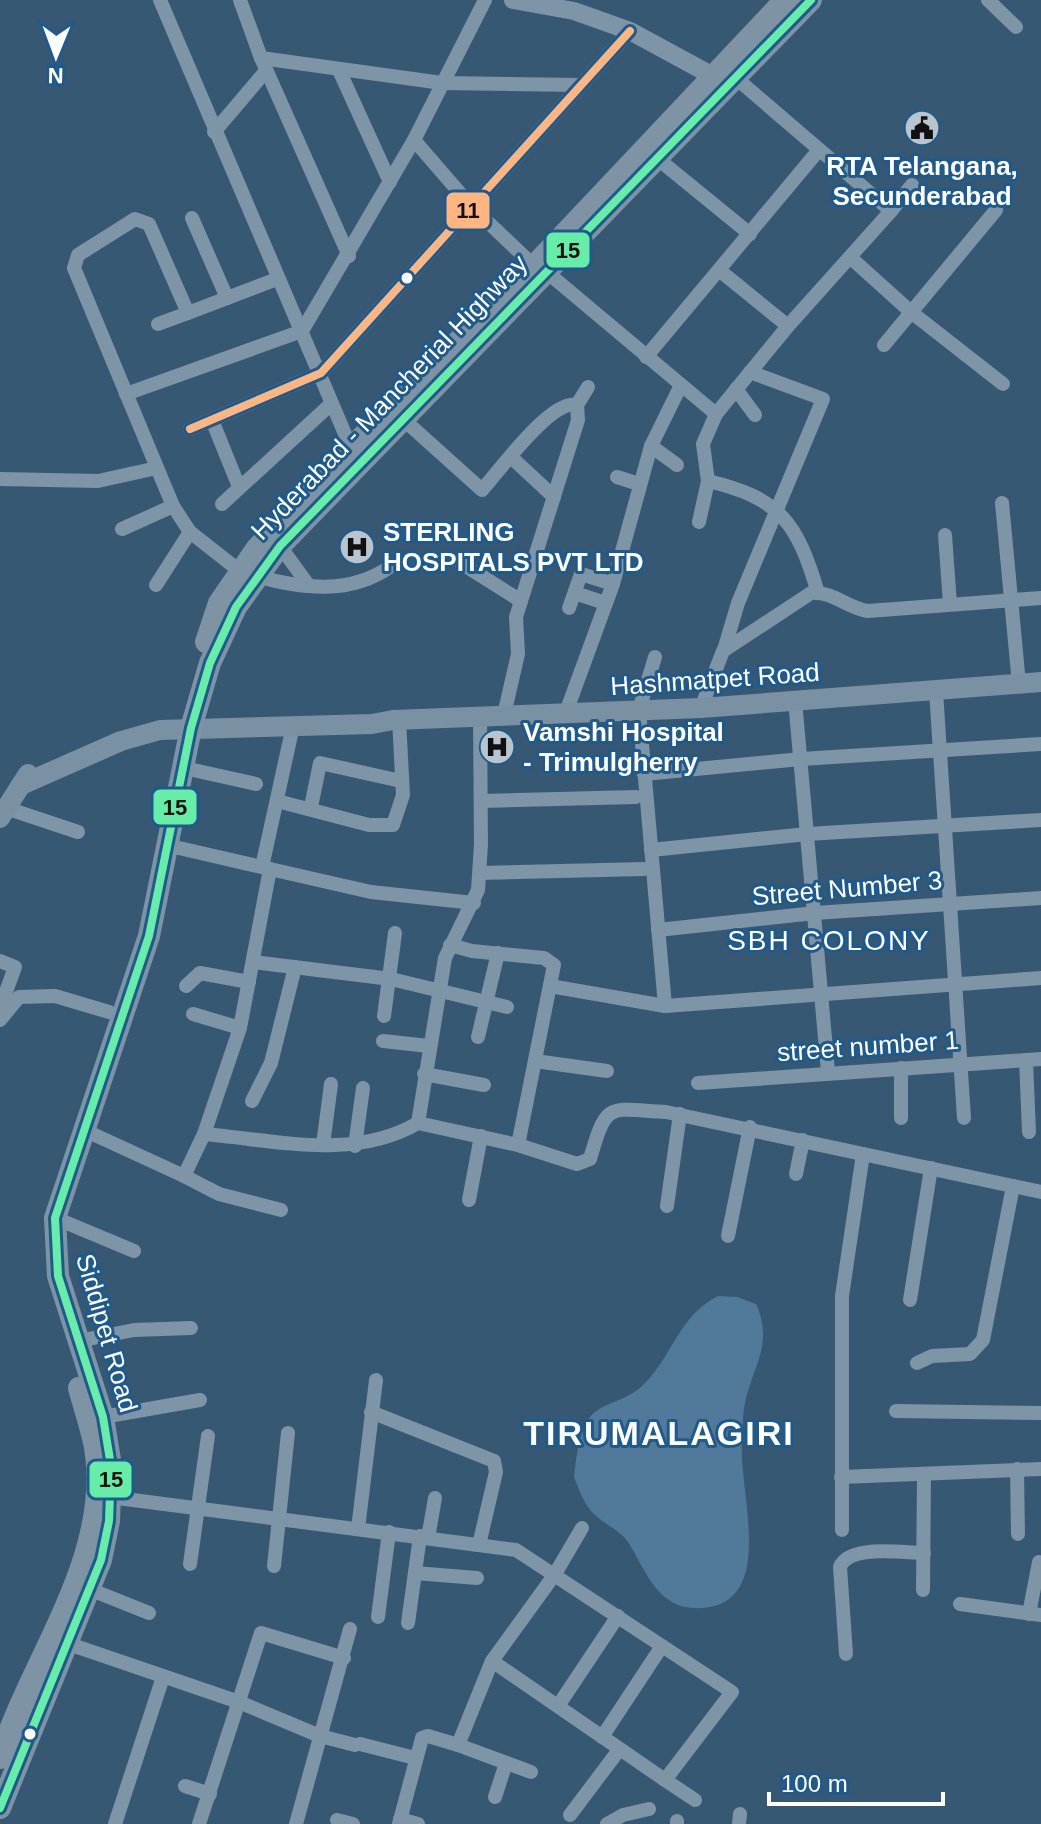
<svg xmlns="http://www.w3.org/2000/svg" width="1041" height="1824" font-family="Arial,sans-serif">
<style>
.water{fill:#50799a}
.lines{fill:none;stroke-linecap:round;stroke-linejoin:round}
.minor{stroke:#7e94a7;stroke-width:14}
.tertiary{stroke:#7e94a7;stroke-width:18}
.secondary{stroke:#7a91a3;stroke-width:20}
.primary{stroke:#7e94a5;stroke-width:22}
.bus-1-casing{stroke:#1e5b8c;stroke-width:14}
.bus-2-casing{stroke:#1e5b8c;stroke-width:14}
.bus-1{stroke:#ffb580;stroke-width:8}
.bus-2{stroke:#66eda8;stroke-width:8}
.bus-dot{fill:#fff;stroke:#1e5b8c;stroke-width:3}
.labels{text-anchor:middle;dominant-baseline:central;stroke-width:6;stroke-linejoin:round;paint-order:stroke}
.poi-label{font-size:26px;font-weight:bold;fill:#fff;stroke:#1e5b8c;text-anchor:start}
.street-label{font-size:26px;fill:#fff;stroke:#1e5b8c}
.neighbourhood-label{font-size:28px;letter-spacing:2px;fill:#fff;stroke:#1e5b8c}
.district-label{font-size:34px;font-weight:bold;letter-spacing:2px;fill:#fff;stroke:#1e5b8c}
.line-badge{stroke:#1e5b8c;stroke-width:3}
.pale-badge-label{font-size:22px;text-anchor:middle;font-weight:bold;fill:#111}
</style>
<rect width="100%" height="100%" fill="#375873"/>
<!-- water -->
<path class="water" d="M718,1296l19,1 19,7c18,40 -3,61 -11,99 -3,13 -2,29 -3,42 -3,48 35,158 -40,163 -42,3 -54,-32 -72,-63 -9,-15 -24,-19 -36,-31 -10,-9 -15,-25 -20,-37 2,-18 5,-46 16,-60 11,-14 37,-16 53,-32 30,-29 35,-69 75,-89z"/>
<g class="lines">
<!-- minor -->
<g class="minor">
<path d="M160,0l191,448"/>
<path d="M240,0l21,58 181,25 137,2"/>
<path d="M988,0l28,27"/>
<path d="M261,58l88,198"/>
<path d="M339,70l51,112"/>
<path d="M214,132l51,-60"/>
<path d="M414,140l58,67 62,59"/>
<path d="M658,159l92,75"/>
<path d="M891,211l21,-26"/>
<path d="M192,218l35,80"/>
<path d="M851,258l60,54 92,72"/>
<path d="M719,270l69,56"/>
<path d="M549,274l167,140"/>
<path d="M188,313l89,-34"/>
<path d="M158,324l30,-11 -39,-89 -14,-5 -57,36 -4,13 99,238 17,26 51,40"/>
<path d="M884,345l112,-135"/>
<path d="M646,357l172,-206"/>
<path d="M736,389l19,26"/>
<path d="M126,394l176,-63 112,-191 71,-140"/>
<path d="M577,405l11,-18"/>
<path d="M403,419l79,71c18,-20 70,-92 95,-85l1,15 -62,197 2,37 -14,61"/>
<path d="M212,420l27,67"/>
<path d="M190,429l131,-56 309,-342"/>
<path d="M651,446l26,19"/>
<path d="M511,457l43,40"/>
<path d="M617,477l22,7"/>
<path d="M0,479l98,2 59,-13"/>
<path d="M708,481c72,17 89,41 110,112"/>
<path d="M1002,503l17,181"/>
<path d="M222,504l109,-100"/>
<path d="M699,522l9,-41 -5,-37 13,-30 72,-88 103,-115 -161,-138"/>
<path d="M122,529l51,-23"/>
<path d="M945,535l5,69"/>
<path d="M280,546l29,40"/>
<path d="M461,563l60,38"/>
<path d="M256,576c46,13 95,19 135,-10"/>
<path d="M156,585l34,-53"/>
<path d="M575,593l30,10"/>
<path d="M569,608l12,-34 32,10"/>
<path d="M724,650l14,-47 85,-204 -73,-27"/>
<path d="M655,657l-16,53 26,296"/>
<path d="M936,691l28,427"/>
<path d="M795,700l33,372"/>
<path d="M701,708l22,-57 88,-58c22,-2 36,15 57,18l173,-13"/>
<path d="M565,715l48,-131 38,-138 30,-61"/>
<path d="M184,768l72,16"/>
<path d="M644,774l157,-15 240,-15"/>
<path d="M277,801l92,24h24l10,-30 -4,-76"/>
<path d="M481,801l155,-4"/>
<path d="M312,802l8,-39 81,18"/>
<path d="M0,806l78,26"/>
<path d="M651,850l156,-16 234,-14"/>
<path d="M262,867l31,-141"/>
<path d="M270,869l101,23 103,11"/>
<path d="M480,873l164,-4"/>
<path d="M658,930l157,-17 226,-15"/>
<path d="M450,945l22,6 72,7 10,7 -36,180"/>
<path d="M0,961l15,6 -15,41"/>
<path d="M253,962l138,17 116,28"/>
<path d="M186,986l14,-13 49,9"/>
<path d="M550,986l115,20 376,-28"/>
<path d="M193,1014l47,14"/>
<path d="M384,1016l11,-83"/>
<path d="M0,1020l19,-23 36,-1 54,16"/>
<path d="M478,1037l20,-84"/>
<path d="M383,1041l46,5"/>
<path d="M1026,1060l3,72"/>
<path d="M535,1061l72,10"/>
<path d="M901,1068v50"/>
<path d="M424,1074l60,11"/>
<path d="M698,1083l343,-24"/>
<path d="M252,1101l19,-38 24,-96"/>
<path d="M418,1123l100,22 59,19 13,-5c17,-59 18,-50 76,-47l375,80"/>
<path d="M84,1130l100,46 20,-42 36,-106 30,-159 -104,-24"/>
<path d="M204,1134c71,6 149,27 214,-11l27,-165 33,-68 3,-46 -1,-128"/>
<path d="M323,1145l8,-61"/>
<path d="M355,1146l8,-58"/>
<path d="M796,1174l7,-34"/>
<path d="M184,1176l35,18 62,16"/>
<path d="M469,1200l12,-64"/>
<path d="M667,1206l13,-92"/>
<path d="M55,1218l79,33"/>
<path d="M728,1236l22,-109"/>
<path d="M910,1300l21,-132"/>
<path d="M78,1341l56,-11 57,-2"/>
<path d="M917,1363l15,-7 38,-2 13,-14 30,-154"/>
<path d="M896,1411l145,2"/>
<path d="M371,1412l123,49 2,11 -17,73"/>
<path d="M103,1417l97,-17"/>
<path d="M1017,1469l1,65"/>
<path d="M841,1477l200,-8"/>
<path d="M110,1497l406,53 216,142 -67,88 30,20"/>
<path d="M358,1529l18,-149"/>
<path d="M842,1530v-234l21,-142"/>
<path d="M428,1538l7,-40"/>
<path d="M190,1564l18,-128"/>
<path d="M274,1566l14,-133"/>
<path d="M415,1573l62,5"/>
<path d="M89,1589l60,24"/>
<path d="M923,1590l1,-115"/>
<path d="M960,1604l81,11"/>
<path d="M1029,1614l10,-52"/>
<path d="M378,1617l11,-85"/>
<path d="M408,1623l12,-87"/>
<path d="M66,1643l173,59 81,34 35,9"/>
<path d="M846,1654l-6,-87c9,-23 62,-14 84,-14"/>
<path d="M492,1661l173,119"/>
<path d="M558,1706l60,-90"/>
<path d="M602,1737l60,-91"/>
<path d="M360,1744l55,14"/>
<path d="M458,1745l73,27"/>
<path d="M185,1786l25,8"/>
<path d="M495,1797l11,-34"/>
<path d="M570,1815l49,-65"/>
<path d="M400,1819l18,5"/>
<path d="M337,1820l16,4"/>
<path d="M115,1824l48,-147"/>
<path d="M199,1824l62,-191 83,25"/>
<path d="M296,1824l54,-195"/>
<path d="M399,1824l23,-86 6,-2 30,9 34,-84 63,-87 27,-46"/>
<path d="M607,1824l16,-9 26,-6"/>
<path d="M677,1824v-3"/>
<path d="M739,1824l1,-10"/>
</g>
<!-- tertiary -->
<path class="tertiary" d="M513,0l61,11 56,20 81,44 12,10"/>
<!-- secondary -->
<g class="secondary">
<path d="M21,785l100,-44 39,-11 212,-6 21,-4 308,-12 340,-26"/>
<path d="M0,818l28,-44"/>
</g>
<!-- primary -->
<g class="primary">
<path d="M206,642l13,-39 38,-55 94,-100 183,-182 251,-266"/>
<path d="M0,1758c31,-100 113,-201 95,-311 -4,-20 -11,-40 -16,-59"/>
<path d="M0,1808l101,-248 8,-39 2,-55 -8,-49 -45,-141 -3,-58 94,-282 42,-208 19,-65 26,-56 44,-61 531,-546"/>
</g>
<defs>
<path id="bus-1" d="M190,429l131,-56 309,-342"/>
<path id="bus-2" d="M0,1808l101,-248 8,-39 2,-55 -8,-49 -45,-141 -3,-58 94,-282 42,-208 19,-65 26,-56 44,-61 531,-546"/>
</defs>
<!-- bus-1 casing -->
<use href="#bus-1" class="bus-1-casing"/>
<!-- bus-2 casing -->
<use href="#bus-2" class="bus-2-casing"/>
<!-- bus-1 -->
<use href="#bus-1" class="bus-1"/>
<!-- bus-2 -->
<use href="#bus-2" class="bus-2"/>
</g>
<!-- icons -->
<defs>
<symbol id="civic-disc" viewBox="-11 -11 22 22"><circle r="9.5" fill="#b9c5ce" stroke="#1e5b8c"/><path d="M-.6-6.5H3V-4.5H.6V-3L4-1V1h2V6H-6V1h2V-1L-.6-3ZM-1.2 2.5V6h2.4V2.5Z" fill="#111"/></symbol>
<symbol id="hospital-disc" viewBox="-11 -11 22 22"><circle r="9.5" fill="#b9c5ce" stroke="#1e5b8c"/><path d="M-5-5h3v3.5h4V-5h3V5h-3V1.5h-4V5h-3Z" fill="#111"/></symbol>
</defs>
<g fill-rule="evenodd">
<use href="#civic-disc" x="902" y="108" width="40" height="40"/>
<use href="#hospital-disc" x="337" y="527" width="40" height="40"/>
<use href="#hospital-disc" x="477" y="727" width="40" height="40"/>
</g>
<!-- markers -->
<g class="bus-dot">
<circle cx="407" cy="278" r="7"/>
<circle cx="30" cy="1734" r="7"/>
</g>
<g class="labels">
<!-- poi labels -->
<g class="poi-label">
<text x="922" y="166" text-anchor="middle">RTA Telangana,<tspan x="922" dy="30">Secunderabad</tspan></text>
<text x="383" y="532">STERLING<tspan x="383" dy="30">HOSPITALS PVT LTD</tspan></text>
<text x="523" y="732">Vamshi Hospital<tspan x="523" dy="30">- Trimulgherry</tspan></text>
</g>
<!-- street labels -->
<g class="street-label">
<text transform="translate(389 397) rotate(-46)">Hyderabad - Mancherial Highway</text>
<text transform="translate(715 679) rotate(-4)">Hashmatpet Road</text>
<text transform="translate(847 888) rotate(-5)">Street Number 3</text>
<text transform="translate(868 1046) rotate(-4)">street number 1</text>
<text transform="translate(107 1333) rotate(74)">Siddipet Road</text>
</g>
<!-- neighbourhood labels -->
<g class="neighbourhood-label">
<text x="829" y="940">SBH COLONY</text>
</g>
<!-- district labels -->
<g class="district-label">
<text x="659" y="1433">TIRUMALAGIRI</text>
</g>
</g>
<g class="line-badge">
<rect x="445" y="191" width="46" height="39" rx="8" fill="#ffb580"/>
<rect x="545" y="231" width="46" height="38" rx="8" fill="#66eda8"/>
<rect x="152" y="788" width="46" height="38" rx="8" fill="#66eda8"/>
<rect x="88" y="1460" width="45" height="39" rx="8" fill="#66eda8"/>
</g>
<g class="pale-badge-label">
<text x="468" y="218">11</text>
<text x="568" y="258">15</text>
<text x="175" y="815">15</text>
<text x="111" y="1487">15</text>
</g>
<!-- north arrow -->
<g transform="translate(56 56) rotate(181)" stroke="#1e5b8c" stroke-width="6" paint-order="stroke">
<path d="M0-6L14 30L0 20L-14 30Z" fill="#ffffff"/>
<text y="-12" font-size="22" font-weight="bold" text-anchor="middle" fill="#ffffff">N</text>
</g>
<!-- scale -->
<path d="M769 1792v12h174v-12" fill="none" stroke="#ffffff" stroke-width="4"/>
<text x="781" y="1792" font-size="24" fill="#ffffff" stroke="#1e5b8c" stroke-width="6" paint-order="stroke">100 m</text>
</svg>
